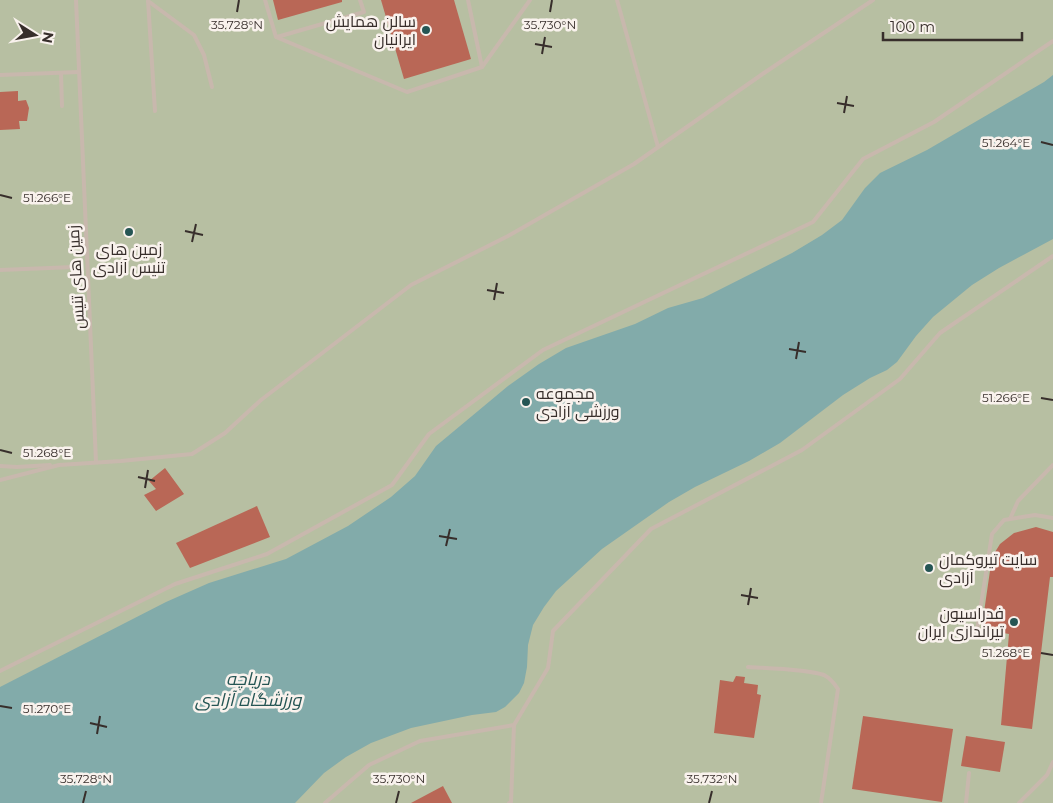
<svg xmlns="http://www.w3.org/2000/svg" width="1053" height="803" font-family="Montserrat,Cairo,sans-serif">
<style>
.green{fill:#b7bfa2}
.water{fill:#82abaa}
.building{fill:#b96756}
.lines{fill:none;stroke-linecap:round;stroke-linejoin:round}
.lane{stroke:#c8b8ad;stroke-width:4}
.ticks{fill:none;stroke:#372e2b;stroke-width:2}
.poi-dot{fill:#255554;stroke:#f9f2ed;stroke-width:2}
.labels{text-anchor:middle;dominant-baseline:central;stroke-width:5;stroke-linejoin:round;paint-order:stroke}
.poi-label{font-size:16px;fill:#372e2b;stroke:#f9f2ed;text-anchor:end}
.street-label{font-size:16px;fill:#372e2b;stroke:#f9f2ed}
.water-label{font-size:18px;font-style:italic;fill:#255554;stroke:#f9f2ed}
.ticks-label{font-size:12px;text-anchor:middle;fill:#372e2b;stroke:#f9f2ed;stroke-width:5;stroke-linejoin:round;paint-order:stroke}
</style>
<rect width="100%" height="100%" fill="#f1e8e1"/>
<!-- green -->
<rect class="green" x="0" y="0" width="1053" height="803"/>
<!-- water -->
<path class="water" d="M1053,75v164l-54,29 -27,17 -39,32 -17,19 -19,26 -10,8 -17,8 -27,17 -63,48 -31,18 -54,26 -26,15 -67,47 -46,42 -12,16 -11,18 -5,20 -1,22 -3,16 -5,10 -14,14 -9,5 -24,3 -61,13 -40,15 -25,14 -22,16 -29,30h-295v-116l166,-85 43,-19 77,-24 62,-33 43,-29 24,-21 21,-30 72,-60 31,-22 27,-16 69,-24 33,-16 35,-10 89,-45 30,-18 20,-15 23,-32 15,-15 47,-23 117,-68z"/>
<!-- building -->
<g class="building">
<path d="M273,0h69v2l-64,18z"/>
<path d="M381,0h73l17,59 -67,20z"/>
<path d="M18,91v10l8,-1 3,8 -2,13h-8l1,8 -20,1v-38z"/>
<path d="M165,468l19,26 -28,17 -12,-16 12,-6 -7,-8z"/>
<path d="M257,506l13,31 -80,31 -14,-25z"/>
<path d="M1036,527l17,5v45h-3l-18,152 -31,-4 8,-91 -23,-4 -3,-11 9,-62 8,-13 14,-11z"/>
<path d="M736,676l9,1 -1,6 14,2 -1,9 4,1 -7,43 -40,-5 6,-53 13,2z"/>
<path d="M863,716l90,13 -11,73 -90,-13z"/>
<path d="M966,736l39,6 -5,30 -39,-6z"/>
<path d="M443,786l9,17h-41z"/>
</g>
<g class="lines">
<!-- lane -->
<g class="lane">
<path d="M76,0l20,462"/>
<path d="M148,0l7,111"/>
<path d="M265,0l11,37 131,55 75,-25 48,-67"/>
<path d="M468,0l14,67"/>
<path d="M617,0l41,147"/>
<path d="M148,1l46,34 10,20 8,32"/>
<path d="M277,37l87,-25 -4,-12"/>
<path d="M61,73l1,33"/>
<path d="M0,75l79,-3"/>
<path d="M0,270l74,-3"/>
<path d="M0,466l17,1 33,-2"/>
<path d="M0,480l59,-15 62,-4 71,-7 33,-21 36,-33 150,-115 97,-49 126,-72 130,-91 109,-73"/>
<path d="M1010,519l8,-18 35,-36"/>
<path d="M976,637l16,-103 12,-14 31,-5 18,3"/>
<path d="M748,667c20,1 59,2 76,8 6,3 10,8 14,14l-17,114"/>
<path d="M0,671l175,-87 92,-30 125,-69 37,-51 114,-84 270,-128 50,-63 71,-37 119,-81"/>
<path d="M325,803l44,-38 51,-24 94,-16"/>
<path d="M509,803l2,-1 3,-77 34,-57 5,-37 98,-102 151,-79 98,-71 40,-46 113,-77"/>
<path d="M966,803l3,-30"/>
<path d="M1019,803l28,-28 6,-13"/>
</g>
</g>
<!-- ticks -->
<path class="ticks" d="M237,12l2,-12M550,12l2,-12M535,44l17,3M542,54l3,-17M837,103l17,3M844,113l3,-17M1041,142l12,3M0,195l12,3M185,231l18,4M192,242l4,-18M487,290l17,3M494,300l3,-17M789,349l17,3M796,359l3,-17M1041,398l12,2M0,450l12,3M138,477l17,4M145,488l3,-18M439,536l18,3M446,546l4,-17M741,595l17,3M748,605l3,-17M1041,653l12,2M0,706l12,2M90,723l17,4M97,734l3,-18M83,803l3,-12M396,803l3,-12M709,803l3,-12"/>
<!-- markers -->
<g class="poi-dot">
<circle cx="426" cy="30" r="5"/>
<circle cx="129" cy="232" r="5"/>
<circle cx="526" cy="402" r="5"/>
<circle cx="929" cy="568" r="5"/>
<circle cx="1014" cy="622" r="5"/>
</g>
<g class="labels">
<!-- poi labels -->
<g class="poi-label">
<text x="416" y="21">سالن همایش<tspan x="416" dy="18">ایرانیان</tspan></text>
<text x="129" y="249" text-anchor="middle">زمین های<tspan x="129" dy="18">تنیس آزادی</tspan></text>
<text x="536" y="393" text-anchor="start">مجموعه<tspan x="536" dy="18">ورزشی آزادی</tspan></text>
<text x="939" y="559" text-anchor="start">سایت تیروکمان<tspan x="939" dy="18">آزادی</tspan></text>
<text x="1004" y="613">فدراسیون<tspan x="1004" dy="18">تیراندازی ایران</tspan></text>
</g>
<!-- street labels -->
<g class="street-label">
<text transform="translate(76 277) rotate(-93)">زمین های تنیس</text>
</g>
<!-- water labels -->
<g class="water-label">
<text x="248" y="679">دریاچه<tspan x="248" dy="21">ورزشگاه آزادی</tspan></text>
</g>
</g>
<g class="ticks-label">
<text x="237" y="29">35.728°N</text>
<text x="550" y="29">35.730°N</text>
<text x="1006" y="147">51.264°E</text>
<text x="47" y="202">51.266°E</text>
<text x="1006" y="402">51.266°E</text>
<text x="47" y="457">51.268°E</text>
<text x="1006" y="657">51.268°E</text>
<text x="47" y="713">51.270°E</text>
<text x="86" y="783">35.728°N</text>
<text x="399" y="783">35.730°N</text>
<text x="712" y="783">35.732°N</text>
</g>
<!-- north arrow -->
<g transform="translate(35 35) rotate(101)" stroke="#f9f2ed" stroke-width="4" paint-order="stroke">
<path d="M0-4L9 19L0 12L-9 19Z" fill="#372e2b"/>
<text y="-8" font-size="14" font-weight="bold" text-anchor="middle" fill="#372e2b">N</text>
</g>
<!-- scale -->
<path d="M883 32v8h139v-8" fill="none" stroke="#372e2b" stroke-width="2.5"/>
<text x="890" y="32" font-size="15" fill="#372e2b" stroke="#f9f2ed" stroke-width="4" paint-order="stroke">100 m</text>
</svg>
